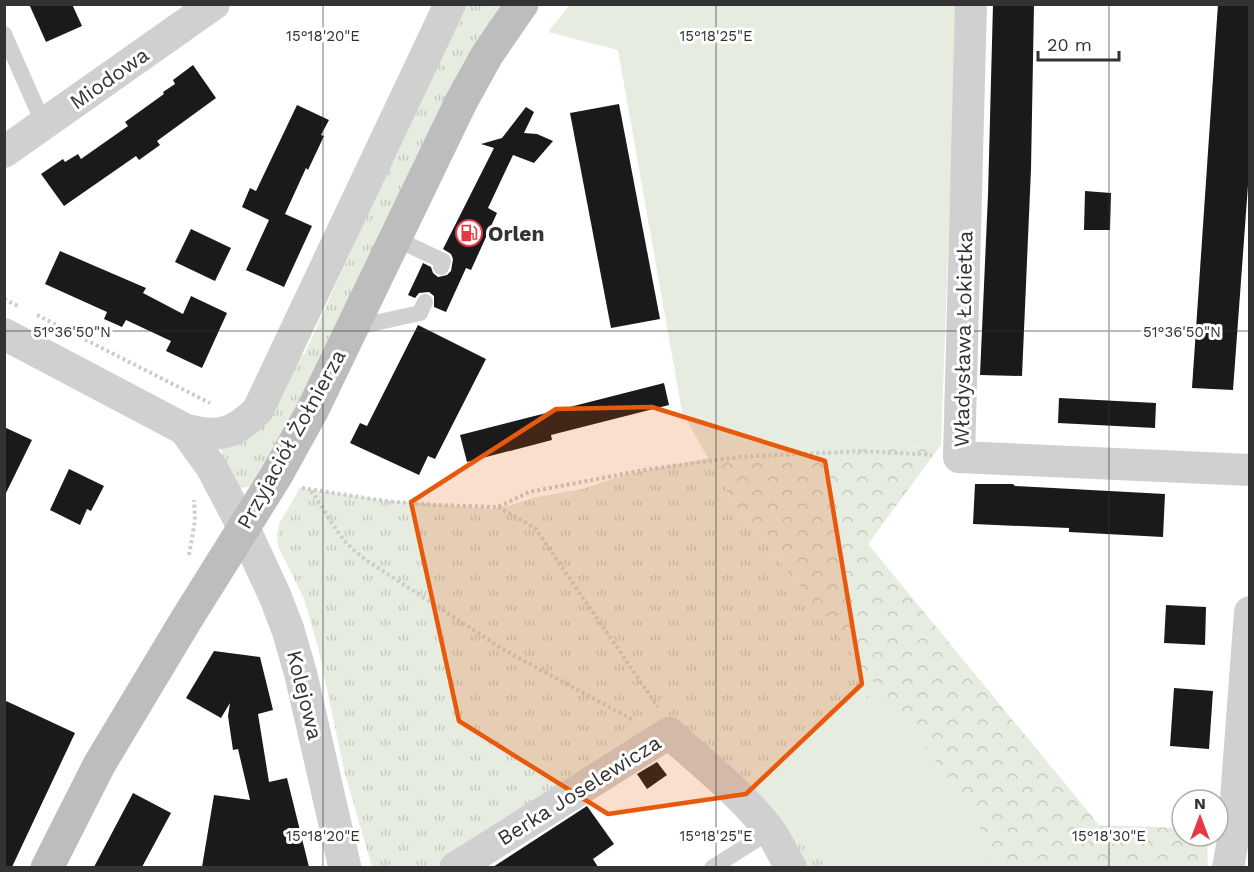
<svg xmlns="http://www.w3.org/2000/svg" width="1254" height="872" font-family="'Work Sans',sans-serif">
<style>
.grass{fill:url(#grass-tufts)}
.park{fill:url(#park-crowns)}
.garden{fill:#e6ecdf}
.building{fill:#1a1a1a}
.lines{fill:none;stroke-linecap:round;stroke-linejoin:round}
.path{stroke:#cdcdcd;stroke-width:4;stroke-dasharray:3 3;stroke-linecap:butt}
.service{stroke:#d0d0d0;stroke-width:16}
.minor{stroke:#d0d0d0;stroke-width:32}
.tertiary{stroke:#d0d0d0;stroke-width:33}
.secondary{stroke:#bdbdbd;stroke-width:33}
.marked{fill:#e8590c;fill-opacity:0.2;stroke:#e8590c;stroke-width:4.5;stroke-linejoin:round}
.ticks{fill:none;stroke:#333;stroke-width:1.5;stroke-opacity:0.45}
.labels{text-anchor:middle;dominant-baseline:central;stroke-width:6;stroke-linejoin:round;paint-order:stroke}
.street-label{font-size:21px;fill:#333;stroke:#fff}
.poi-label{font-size:21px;font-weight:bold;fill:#333;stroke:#fff;text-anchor:start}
.ticks-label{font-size:15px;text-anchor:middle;fill:#333;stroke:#fff;stroke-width:6;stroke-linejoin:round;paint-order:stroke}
</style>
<defs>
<pattern id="grass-tufts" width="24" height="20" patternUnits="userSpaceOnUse" patternTransform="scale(1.5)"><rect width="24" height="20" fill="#e6ecdf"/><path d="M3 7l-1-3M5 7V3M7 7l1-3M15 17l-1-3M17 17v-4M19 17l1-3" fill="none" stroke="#c6cbc0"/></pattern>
<pattern id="park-crowns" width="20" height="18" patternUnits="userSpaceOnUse" patternTransform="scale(1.5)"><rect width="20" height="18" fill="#e6ecdf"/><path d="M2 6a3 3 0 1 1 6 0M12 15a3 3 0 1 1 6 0" fill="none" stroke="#c6cbc0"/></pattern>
</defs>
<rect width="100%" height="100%" fill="#fff"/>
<!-- grass -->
<g class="grass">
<path d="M465,5h37l-130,249 -108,215 -12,17 -11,2c-13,-8 -17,-30 -22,-44l86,-91 81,-180z"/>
<path d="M708,458l24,42 148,189 -141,97 -61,-59 -46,18 -196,122h-64l-27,-93 -27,-127 -14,-48 -25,-51 -2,-9 2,-15 21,-36 81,12 114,9 17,-4 25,-8 46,-8 41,-14z"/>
<path d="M787,841h35l20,26h-39z"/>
</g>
<!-- park -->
<path class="park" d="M941,445l-73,99 231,281 83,3v8h25l1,31h-219l-13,-53 -244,-314 -24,-42z"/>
<!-- garden -->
<g class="garden">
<path d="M570,5h387l-16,440 -233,13 -26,-46 -64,-362 -70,-18z"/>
<path d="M880,689l96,125 13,53h-147l-20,-26h-35l-48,-55z"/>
</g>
<!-- building -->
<g class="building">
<path d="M29,4h43l10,22 -36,16z"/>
<path d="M993,4h41l-3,165 -9,207 -42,-1 8,-180z"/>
<path d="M1218,4h32v154l-17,232 -41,-2z"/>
<path d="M193,65l23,33 -59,43 3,4 -21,15 -3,-4 -72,50 -23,-32 22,-15 2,3 13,-8 3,5 47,-33 -3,-4 39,-28 -1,-2 12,-8 -2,-4z"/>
<path d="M619,104l41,215 -49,9 -41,-215z"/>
<path d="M297,105l32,15 -8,15 3,1 -16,34 -2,-2 -21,46 27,12 -28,61 -38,-17 23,-50 -27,-13 8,-19 6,3z"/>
<path d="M526,107l8,5 -10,21 13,1 16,7 -19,22 -21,-8 -25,53 9,5 -26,57 -5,-2 -20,44 -12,-5v-11l-5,-4 -10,1 -4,5 -7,-3 15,-32 8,4 2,6 5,4 9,-2 4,-4 2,-12 -2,-5 -8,-5 51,-101 -13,-4 21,-6z"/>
<path d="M1085,191l26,2 -1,37h-26z"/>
<path d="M191,229l40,19 -16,33 -40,-19z"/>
<path d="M60,251l86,37 -3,5 40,21 8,-18 36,17 -25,55 -36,-17 5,-10 -45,-21 -4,7 -18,-8 3,-7 -62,-28z"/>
<path d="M418,325l68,34 -51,100 -7,-3 -9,19 -69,-32 10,-20 7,3z"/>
<path d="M664,383l5,22 -118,30 1,5 -85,22 -7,-27z"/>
<path d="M1059,398l97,5 -1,25 -97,-5z"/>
<path d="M4,427l28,13 -28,57z"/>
<path d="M69,469l35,17 -13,25 -4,-2 -7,16 -30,-15z"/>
<path d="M975,484h38l2,2 150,8 -2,43 -94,-5v-4l-96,-4z"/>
<path d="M1166,605l40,2 -1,38 -41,-2z"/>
<path d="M214,651l46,6 13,53 -15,4 11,68 18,-4 22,89h-107l12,-72 36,5 -12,-51 -5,1 -5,-34 2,-13 -9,15 -35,-20z"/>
<path d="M1174,688l39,3 -4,58 -39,-3z"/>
<path d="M4,700l71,33 -63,134h-8z"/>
<path d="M657,762l10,13 -20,14 -10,-15z"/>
<path d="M133,793l38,20 -29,54h-48z"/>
<path d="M587,806l27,38 -21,15 5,8h-105z"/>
</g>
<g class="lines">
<!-- path -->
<g class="path">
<path d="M4,299l16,8"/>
<path d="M37,315l173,88"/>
<path d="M302,488l83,13 50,4 63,2 31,-15 115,-22 94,-13 125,-6 69,4"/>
<path d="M311,491c11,14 19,31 30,45 7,10 16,17 25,24l138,90 131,71"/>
<path d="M498,507l37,21 123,179"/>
<path d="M189,555l6,-34 -1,-21"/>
</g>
<!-- service -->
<g class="service">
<path d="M4,34l40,91"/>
<path d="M394,238l49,23 -2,6"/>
<path d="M352,328l68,-15 5,-11"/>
<path d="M712,868l58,-37"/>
</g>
<!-- minor -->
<g class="minor">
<path d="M971,4l-12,453 291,13"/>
<path d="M4,152l210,-148"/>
<path d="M4,334l180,95 28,39 32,61"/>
<path d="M184,429c33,10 50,5 74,-19l192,-406"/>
<path d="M455,868l214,-135c33,30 75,63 101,98 8,11 14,25 21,37"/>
<path d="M1228,868l5,-28 17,-228"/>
</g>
<!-- tertiary -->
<path class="tertiary" d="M244,529l31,67 13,34 13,45 44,193"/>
<!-- secondary -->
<path class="secondary" d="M47,868l52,-103 87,-145 90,-144 36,-65 149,-309 26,-47 35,-51"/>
</g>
<!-- marked area -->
<path class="marked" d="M652,407l173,54 37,223 -116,110 -138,20 -149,-93 -48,-219 145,-93z"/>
<!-- ticks -->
<path class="ticks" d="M323,4v864M716,4v864M1109,4v864M4,331h1246"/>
<!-- icons -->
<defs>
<symbol id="fuel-ring" viewBox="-11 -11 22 22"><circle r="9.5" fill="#fff" stroke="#e63946" stroke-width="1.5"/><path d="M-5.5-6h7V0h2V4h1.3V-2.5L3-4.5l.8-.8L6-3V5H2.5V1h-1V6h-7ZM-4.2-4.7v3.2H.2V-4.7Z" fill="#e63946"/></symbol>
</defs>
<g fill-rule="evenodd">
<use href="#fuel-ring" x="454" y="218" width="30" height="30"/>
</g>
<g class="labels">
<!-- street labels -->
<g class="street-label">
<text transform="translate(109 78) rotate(-35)">Miodowa</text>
<text transform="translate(963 339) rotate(-89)">Władysława Łokietka</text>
<text transform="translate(291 439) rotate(-61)">Przyjaciół Żołnierza</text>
<text transform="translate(305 695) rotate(76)">Kolejowa</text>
<text transform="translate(579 790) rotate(-32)">Berka Joselewicza</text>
</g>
<!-- poi labels -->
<g class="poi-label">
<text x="488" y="233">Orlen</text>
</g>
</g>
<g class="ticks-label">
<text x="323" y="41">15°18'20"E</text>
<text x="716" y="41">15°18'25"E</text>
<text x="72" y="337">51°36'50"N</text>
<text x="1182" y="337">51°36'50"N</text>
<text x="323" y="841">15°18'20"E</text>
<text x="716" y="841">15°18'25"E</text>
<text x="1109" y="841">15°18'30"E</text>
</g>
<!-- border -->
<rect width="1254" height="872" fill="none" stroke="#333333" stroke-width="12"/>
<!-- north arrow -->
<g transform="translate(1200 818)"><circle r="28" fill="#ffffff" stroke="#adadad" stroke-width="1.5"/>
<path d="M0-4.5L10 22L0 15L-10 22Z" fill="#e63946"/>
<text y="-9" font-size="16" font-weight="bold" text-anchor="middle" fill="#333333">N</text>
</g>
<!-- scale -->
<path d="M1038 51v9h81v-9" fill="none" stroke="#333333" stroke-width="3"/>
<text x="1047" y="51" font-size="18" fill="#333333" stroke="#ffffff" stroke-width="4.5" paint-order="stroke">20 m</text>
</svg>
